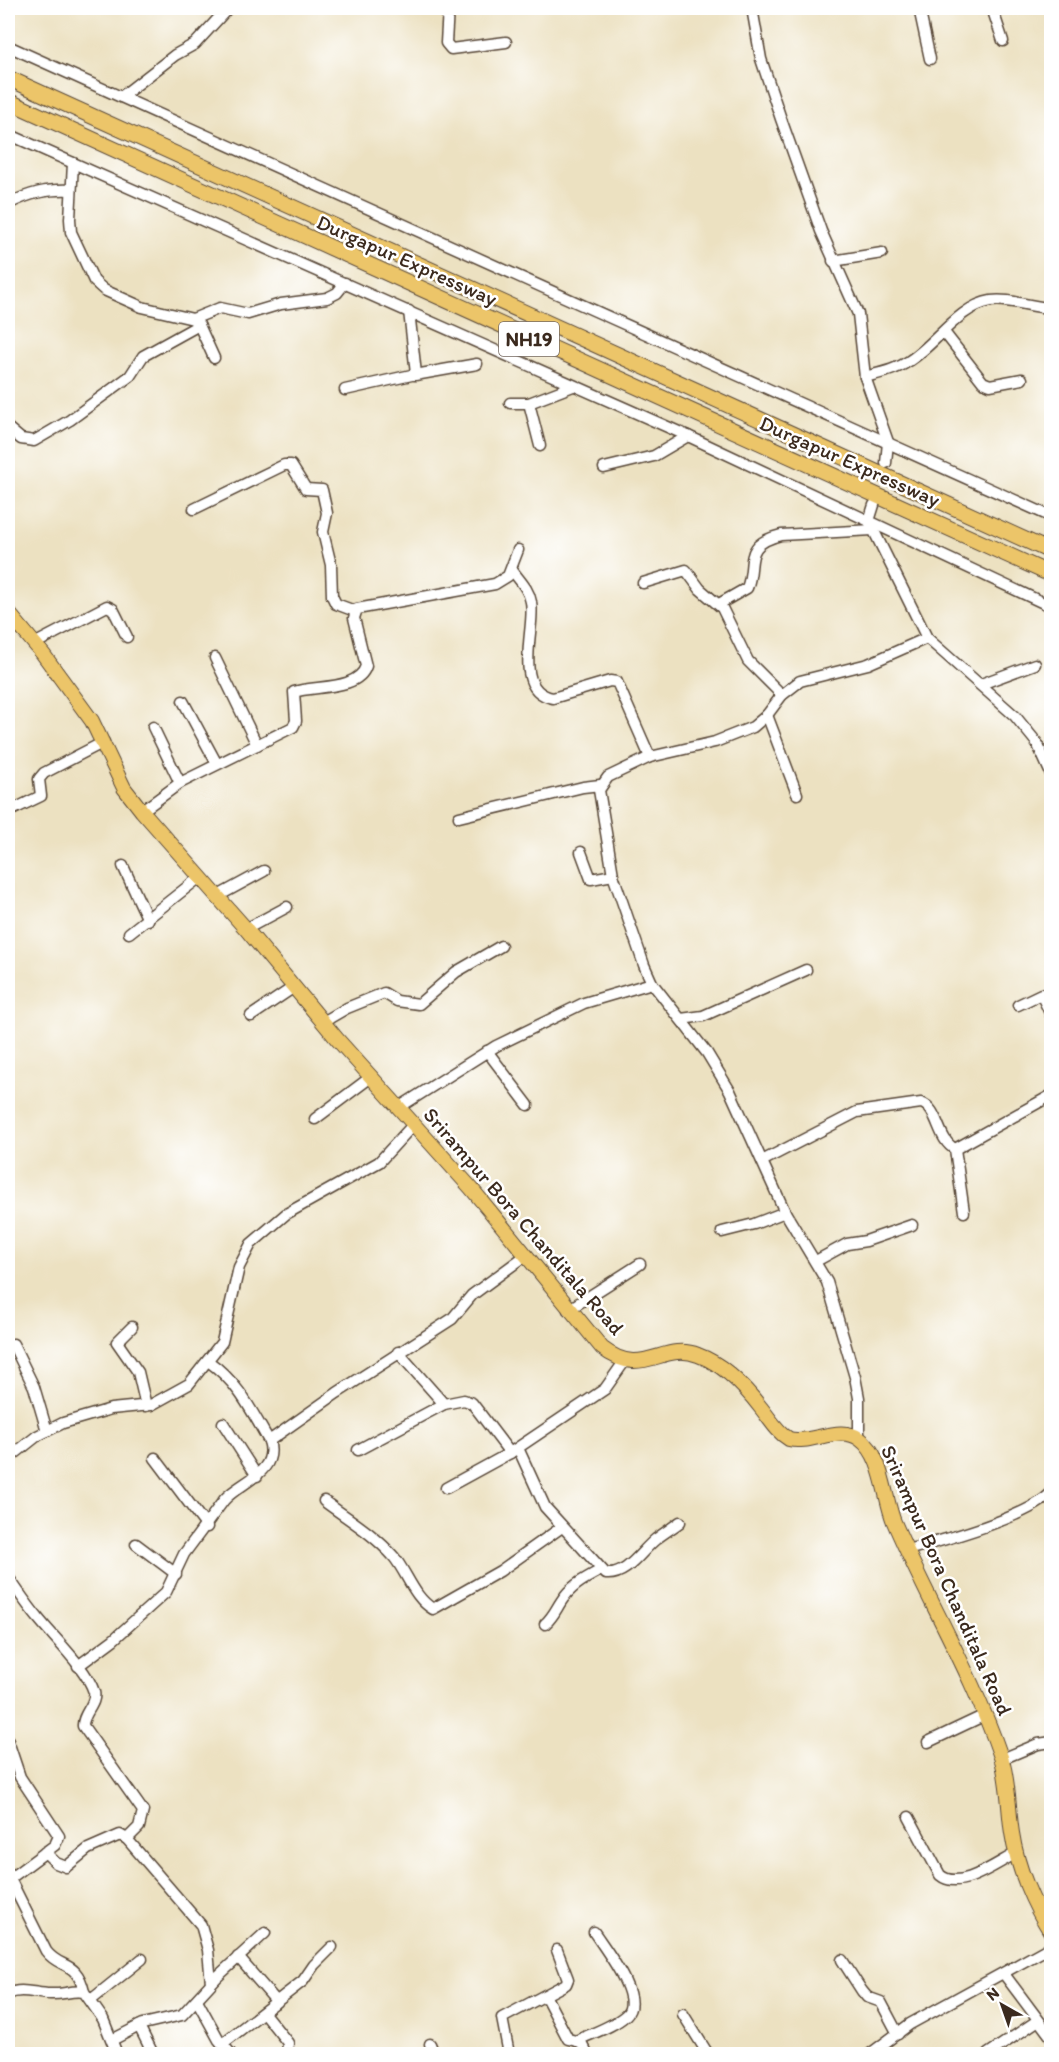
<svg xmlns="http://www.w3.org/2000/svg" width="1059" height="2062" font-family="Itim,sans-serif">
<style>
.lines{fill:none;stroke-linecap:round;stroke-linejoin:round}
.minor-casing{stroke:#564536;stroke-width:13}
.major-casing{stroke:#564536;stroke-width:16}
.highway-casing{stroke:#564536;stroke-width:17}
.minor{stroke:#fff;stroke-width:10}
.major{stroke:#ecc569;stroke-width:14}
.highway{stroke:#ecc569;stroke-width:15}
.labels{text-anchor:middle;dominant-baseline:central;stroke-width:5;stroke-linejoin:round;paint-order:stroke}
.shield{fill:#fff;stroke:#766a62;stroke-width:1.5}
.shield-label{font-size:20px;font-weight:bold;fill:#3b2a1e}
.street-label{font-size:21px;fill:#3b2a1e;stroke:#fff}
</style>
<rect width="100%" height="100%" fill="#fff"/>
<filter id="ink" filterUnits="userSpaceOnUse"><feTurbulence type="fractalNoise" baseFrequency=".0167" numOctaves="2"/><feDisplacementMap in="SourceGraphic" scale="12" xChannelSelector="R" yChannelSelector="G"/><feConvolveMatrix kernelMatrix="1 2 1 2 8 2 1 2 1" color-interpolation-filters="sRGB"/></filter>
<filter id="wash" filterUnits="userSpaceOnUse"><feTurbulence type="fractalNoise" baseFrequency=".008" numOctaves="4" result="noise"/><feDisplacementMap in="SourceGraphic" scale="24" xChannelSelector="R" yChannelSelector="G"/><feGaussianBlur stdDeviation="1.35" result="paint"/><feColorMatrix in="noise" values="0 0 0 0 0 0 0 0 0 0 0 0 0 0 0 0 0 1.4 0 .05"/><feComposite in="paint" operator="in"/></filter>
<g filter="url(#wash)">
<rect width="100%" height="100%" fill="#ece1c1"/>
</g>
<g filter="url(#ink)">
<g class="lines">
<defs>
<g id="minor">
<path d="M448,8l-2,35 5,6 55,-7"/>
<path d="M752,8l9,51 20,60 40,112 37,83 7,63 23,65 -2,21"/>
<path d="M919,8l11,51"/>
<path d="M992,8l11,33"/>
<path d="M8,46l1044,471"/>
<path d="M121,97l54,-42 20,-11 33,-36"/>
<path d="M8,134l680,302 364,171"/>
<path d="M73,163l-3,56 1,13 23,49 10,9 38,17 51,12 6,6 15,33"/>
<path d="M8,204c22,-11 38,-15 63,-14"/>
<path d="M833,261l49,-8"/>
<path d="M193,319l27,-11 28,6 33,-10 46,-6 10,-5 8,-10"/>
<path d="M944,332l39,50 7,3 32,-6"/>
<path d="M415,375l62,-11"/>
<path d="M865,377c15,-4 31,-7 44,-16 27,-17 50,-55 82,-60 19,-3 41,7 61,7"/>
<path d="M345,390l71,-16 -7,-63"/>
<path d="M510,403h19l44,-17"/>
<path d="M529,403l11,43"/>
<path d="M8,428l13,11 13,2 36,-21 60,-44 13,-20 56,-31"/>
<path d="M604,468l50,-12 34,-20"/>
<path d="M874,505l-5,16 58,117 88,78 22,27 15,33"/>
<path d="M194,509l90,-44h7l15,24 16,1 5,23 -4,19 8,33 1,31 4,8 19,7"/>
<path d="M512,570c7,10 17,19 19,32 5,26 -20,89 22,96l57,-17 7,1 33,75"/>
<path d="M643,583l43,-13 14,19 22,19 26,53 34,34"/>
<path d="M719,604l28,-16c10,-25 -6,-43 34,-53l92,-5"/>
<path d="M34,644l73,-38 6,3 14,28"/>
<path d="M215,658l42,87"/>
<path d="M981,684l54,-20"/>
<path d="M183,701l34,63"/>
<path d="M767,715l30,79"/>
<path d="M153,727l27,56"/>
<path d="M12,810l29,-14 -2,-17 5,-6 60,-31"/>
<path d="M142,811l38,-28 113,-56 3,-6 -2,-29c20,-7 64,-1 72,-26l-12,-48 3,-9 138,-25 13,-8 10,-26"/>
<path d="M459,817l124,-30 17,-2"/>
<path d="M581,852l10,27 22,-4"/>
<path d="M123,866l25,54"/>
<path d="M218,896l46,-25"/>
<path d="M246,929l41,-22"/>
<path d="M129,933l71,-56"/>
<path d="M1018,1005l23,-11 11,23"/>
<path d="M251,1016l43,-29"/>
<path d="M681,1019l22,-3 103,-46"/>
<path d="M323,1022l24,-14 37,-15 13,8 22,3 37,-32 45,-26"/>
<path d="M487,1051l41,54"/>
<path d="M398,1108l98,-62 88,-43 68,-20"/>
<path d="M315,1119l56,-42"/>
<path d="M955,1149l9,63"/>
<path d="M762,1161l95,-49 64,-9c18,5 16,37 34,46l97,-54"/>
<path d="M722,1232l32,-8 31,-12"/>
<path d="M816,1261l31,-17 19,-3 46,-16"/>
<path d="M568,1310l72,-46"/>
<path d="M132,1327l-15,15 21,30 8,34"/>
<path d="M13,1344l21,43 13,44"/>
<path d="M398,1352l46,52 20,-4 8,3 38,50"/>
<path d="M223,1423l34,53"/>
<path d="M859,1438v-40l-4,-21 -28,-95 -42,-70 -55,-121 -23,-38 -55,-70 -8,-18 -31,-90 -14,-85 9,-13 42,-20 65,-15 38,-15 14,-12 15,-20 18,-14 68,-17 59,-26"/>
<path d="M269,1441l68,-48 115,-74 20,-24 53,-39"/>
<path d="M518,1448l27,59 61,67c21,2 35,-23 50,-35 8,-6 16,-11 24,-17"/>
<path d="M358,1450l86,-46"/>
<path d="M155,1458l52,69"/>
<path d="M8,1459l29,-23 26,-13 48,-14 40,-4 38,-21 33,-42 17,-75 12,-23 35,-30 93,-52 34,-37"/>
<path d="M446,1488l64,-35 95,-64 19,-27"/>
<path d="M324,1501c24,18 50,33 70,56 13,16 20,41 39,52l67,-38 62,-44"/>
<path d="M136,1544l40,30"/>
<path d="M907,1550c34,-9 123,-33 145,-58"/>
<path d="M8,1577c10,14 19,28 30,41 16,20 49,51 56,74 3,12 -12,22 -11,34l60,85 -4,16 -12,12"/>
<path d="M545,1624c10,-9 12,-18 20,-28 9,-12 23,-19 36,-26"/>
<path d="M78,1666l35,-26 53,-48 18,-38 40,-54c15,-18 55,-27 45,-59 -18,-31 -31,-59 -61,-80"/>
<path d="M8,1741l12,36 39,59 -4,9 -47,35"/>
<path d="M928,1742l55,-26"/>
<path d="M1002,1759l36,-15 14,-2"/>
<path d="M909,1817l31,58c20,17 58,-13 77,-22"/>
<path d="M45,1852l11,11 10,4 22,-18 32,-14 7,4 74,86 7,25 3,33"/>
<path d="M10,1879l36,72c14,19 31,8 38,41"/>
<path d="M238,1957l39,45"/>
<path d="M842,1960l20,31 5,6 14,5 17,32"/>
<path d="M1004,1974l48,64"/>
<path d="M8,1994c13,-7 28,0 42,0 12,1 22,-4 34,-2l19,27 14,35"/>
<path d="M546,1997l22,42 13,3 6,12"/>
<path d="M91,2000l51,-41"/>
<path d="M197,2000l22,40 12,14"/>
<path d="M264,2013l24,30 -1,11"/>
<path d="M683,2014l25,40"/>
<path d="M139,2026l14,28"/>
<path d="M112,2040l31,-16 39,-9 35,-38 48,-44"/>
<path d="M576,2041c16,-8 37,-14 50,-26 18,-17 -21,-66 -32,-83"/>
<path d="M222,2044l81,-63 11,-16 18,-18"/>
<path d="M430,2044l4,10"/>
<path d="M509,2054l-7,-36 64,-34 2,-5 -11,-29"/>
<path d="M870,2054l40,-30 142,-78"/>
<path d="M988,2054l49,-33"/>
</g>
<path id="major" d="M8,612l35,42 49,67 32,67 18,23 104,118 91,110 134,149 131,160c41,32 60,-7 96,7 25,9 47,32 63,53 9,11 16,24 28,31 22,6 50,-15 71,0 23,16 24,59 34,83 34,79 79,153 107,235 8,24 7,51 11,76 5,34 21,72 40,101"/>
<g id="highway">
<path d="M8,78l1044,474"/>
<path d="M8,101l1044,474"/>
</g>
</defs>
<!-- minor casing -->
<use href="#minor" class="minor-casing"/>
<!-- major casing -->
<use href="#major" class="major-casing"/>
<!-- highway casing -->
<use href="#highway" class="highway-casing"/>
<!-- minor -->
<use href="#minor" class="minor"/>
<!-- major -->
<use href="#major" class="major"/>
<!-- highway -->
<use href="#highway" class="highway"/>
</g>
</g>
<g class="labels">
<!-- shield labels -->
<rect class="shield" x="499" y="322" width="60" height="34" rx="4.5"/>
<g class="shield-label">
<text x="529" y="339">NH19</text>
</g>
<!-- street labels -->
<g class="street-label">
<text transform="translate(407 260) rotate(24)">Durgapur Expressway</text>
<text transform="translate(850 461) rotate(24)">Durgapur Expressway</text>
<text transform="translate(524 1221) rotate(49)">Srirampur Bora Chanditala Road</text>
<text transform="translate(947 1580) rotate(66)">Srirampur Bora Chanditala Road</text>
</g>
</g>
<!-- margin -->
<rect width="1059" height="2062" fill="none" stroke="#fff" stroke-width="30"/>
<!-- north arrow -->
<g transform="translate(1002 2005) rotate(320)" stroke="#ffffff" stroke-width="4.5" paint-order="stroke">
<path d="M0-4.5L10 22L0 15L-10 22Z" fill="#3b2a1e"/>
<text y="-9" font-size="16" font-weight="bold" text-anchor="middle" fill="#3b2a1e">N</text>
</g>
</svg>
